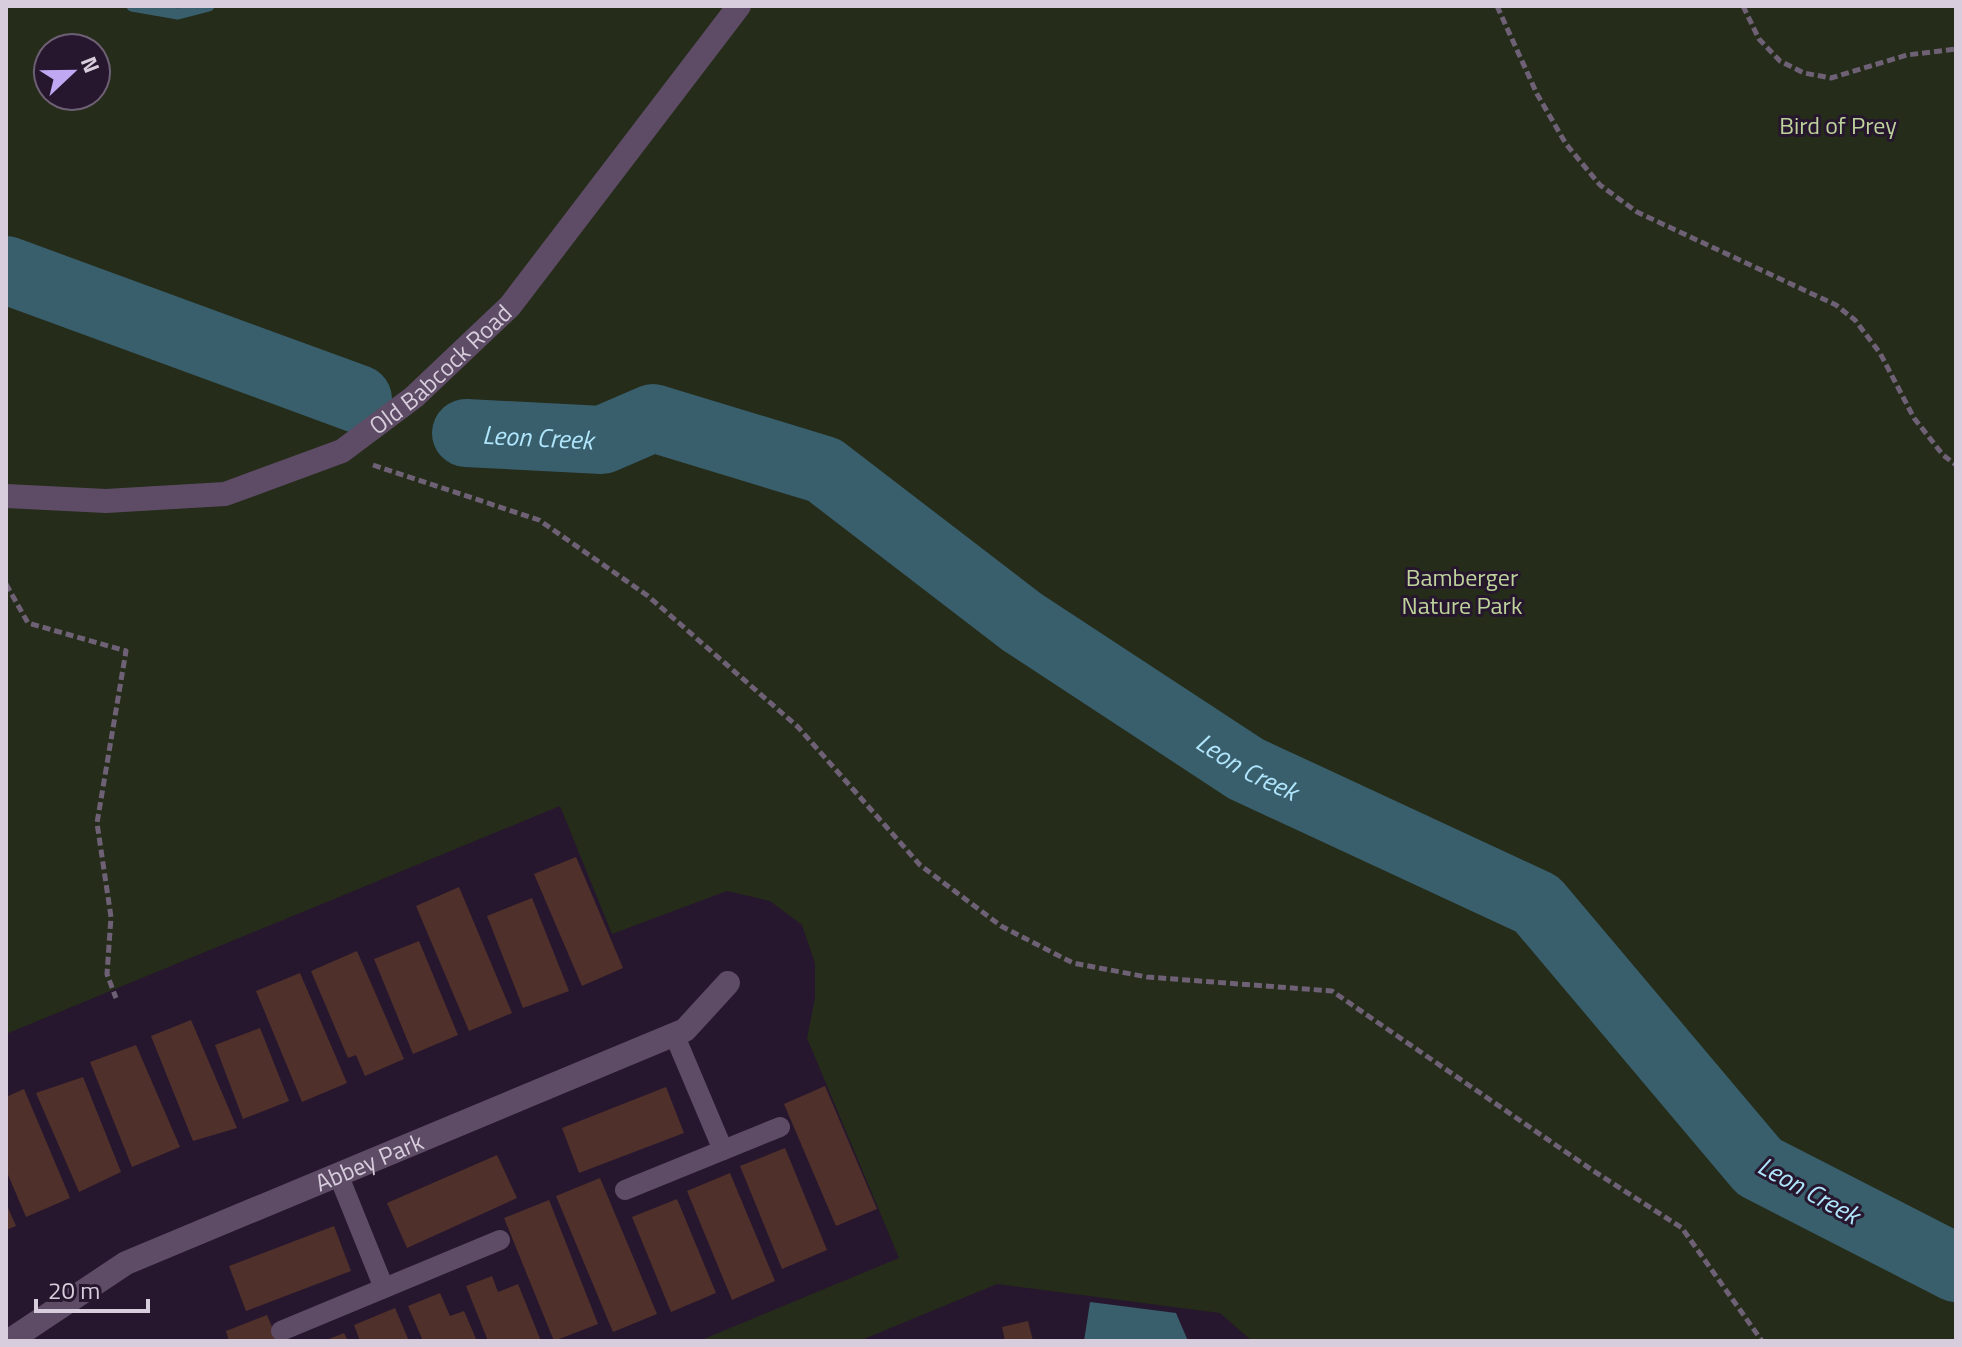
<svg xmlns="http://www.w3.org/2000/svg" width="1962" height="1347" font-family="'Titillium Web',sans-serif">
<style>
.green{fill:#252c1a;fill-rule:evenodd}
.water{fill:#395e6c}
.lines{fill:none;stroke-linecap:round;stroke-linejoin:round}
.stream{stroke:#395e6c;stroke-width:11}
.river{stroke:#395e6c;stroke-width:68}
.building{fill:#4f302a}
.path{stroke:#6e6175;stroke-width:5;stroke-dasharray:8 4;stroke-linecap:butt}
.lane{stroke:#5e4c66;stroke-width:20}
.street{stroke:#5e4c66;stroke-width:24}
.labels{text-anchor:middle;dominant-baseline:central;stroke-width:6;stroke-linejoin:round;paint-order:stroke}
.park-label{font-size:24px;fill:#bed39b;stroke:#27172e}
.street-label{font-size:24px;fill:#d7cddc;stroke:#27172e}
.water-label{font-size:26px;font-style:italic;fill:#b0e6fc;stroke:#27172e}
</style>
<rect width="100%" height="100%" fill="#27172e"/>
<!-- green -->
<path class="green" d="M6,6h1950v1335h-704l-32,-28 -223,-29 -138,57h-160l200,-83 -92,-220 8,-40v-35l-13,-38 -32,-24 -43,-10 -115,43 -52,-128 -554,228zM48,48h48v48h-48z"/>
<!-- water -->
<path class="water" d="M1090,1302l86,11 12,28h-104z"/>
<g class="lines">
<!-- stream -->
<path class="stream" d="M132,6l46,8 31,-8"/>
<!-- river -->
<g class="river">
<path d="M6,270l352,129"/>
<path id="s1" d="M466,433l136,7 51,-22 171,52 198,152 224,147 291,135 222,263 197,101"/>
</g>
</g>
<!-- building -->
<g class="building">
<path d="M576,857l47,111 -41,18 -48,-112z"/>
<path d="M459,887l53,126 -43,18 -53,-125z"/>
<path d="M532,898l37,93 -46,17 -36,-92z"/>
<path d="M419,941l39,94 -45,19 -39,-95z"/>
<path d="M357,951l47,108 -39,17 -9,-21 -8,3 -37,-87z"/>
<path d="M300,973l47,110 -45,19 -46,-111z"/>
<path d="M191,1020l46,108 -44,13 -42,-105z"/>
<path d="M260,1028l29,73 -46,18 -28,-74z"/>
<path d="M136,1045l44,102 -48,20 -42,-105z"/>
<path d="M83,1077l38,95 -42,20 -43,-99z"/>
<path d="M825,1086l52,123 -41,17 -52,-122z"/>
<path d="M666,1087l18,46 -105,40 -17,-45z"/>
<path d="M24,1089l46,109 -44,19 -20,-47v-73z"/>
<path d="M785,1148l42,102 -45,19 -42,-103z"/>
<path d="M497,1155l20,43 -110,50 -20,-45z"/>
<path d="M730,1173l45,108 -43,19 -45,-109z"/>
<path d="M600,1178l57,136 -44,18 -57,-136z"/>
<path d="M677,1199l39,94 -45,19 -39,-95z"/>
<path d="M549,1200l49,124 -44,17 -50,-123z"/>
<path d="M6,1203l10,23 -10,4z"/>
<path d="M334,1226l17,45 -105,40 -17,-45z"/>
<path d="M492,1276l6,16 20,-8 23,57h-53l-22,-55z"/>
<path d="M440,1293l10,23 14,-5 13,30h-54l-15,-35z"/>
<path d="M395,1308l14,33h-49l-6,-16z"/>
<path d="M267,1315l11,26h-49l-3,-10z"/>
<path d="M1028,1321l5,20h-28l-3,-14z"/>
<path d="M344,1333l4,8h-24z"/>
</g>
<g class="lines">
<!-- path -->
<g class="path">
<path d="M1497,6l40,88 29,50 34,41 37,27 199,93 19,15 25,33 34,65 29,37 13,10"/>
<path d="M1743,6l16,33 21,22 24,12 27,5 76,-23 49,-6"/>
<path d="M373,465l166,55 109,76 150,131 122,138 81,61 72,37 74,14 185,14 260,179 90,58 80,113"/>
<path d="M6,584l22,39 98,28 -29,172 14,94 -4,57 9,24"/>
</g>
<!-- lane -->
<g class="lane">
<path d="M674,1034l49,116"/>
<path d="M338,1174l46,114"/>
<path d="M625,1190l155,-63"/>
<path d="M281,1331l219,-91"/>
</g>
<!-- street -->
<g class="street">
<path id="s2" d="M6,496l100,5 119,-7 117,-43 72,-54 96,-91 229,-300"/>
<path id="s3" d="M9,1341l117,-78 559,-233 43,-47"/>
</g>
</g>
<g class="labels">
<!-- park labels -->
<g class="park-label">
<text x="1838" y="125">Bird of Prey</text>
<text x="1462" y="577">Bamberger<tspan x="1462" dy="28">Nature Park</tspan></text>
</g>
<!-- street labels -->
<g class="street-label">
<text stroke="none"><textPath href="#s2" startOffset="472">Old Babcock Road</textPath></text>
<text stroke="none"><textPath href="#s3" startOffset="404">Abbey Park</textPath></text>
</g>
<!-- water labels -->
<g class="water-label">
<text stroke="none"><textPath href="#s1" startOffset="72">Leon Creek</textPath></text>
<text stroke="none"><textPath href="#s1" startOffset="888">Leon Creek</textPath></text>
<text transform="translate(1809 1190) rotate(29)">Leon Creek</text>
</g>
</g>
<!-- border -->
<rect width="1962" height="1347" fill="none" stroke="#d7cddc" stroke-width="16"/>
<!-- north arrow -->
<g transform="translate(72 72) rotate(68)"><circle r="38" fill="#27172e" stroke="#6d6074" stroke-width="2"/>
<path d="M0-6L14 30L0 20L-14 30Z" fill="#c0a8f3"/>
<text y="-12" font-size="22" font-weight="bold" text-anchor="middle" fill="#d7cddc">N</text>
</g>
<!-- scale -->
<path d="M36 1299v12h112v-12" fill="none" stroke="#d7cddc" stroke-width="4"/>
<text x="48" y="1299" font-size="24" fill="#d7cddc" stroke="#27172e" stroke-width="6" paint-order="stroke">20 m</text>
</svg>
